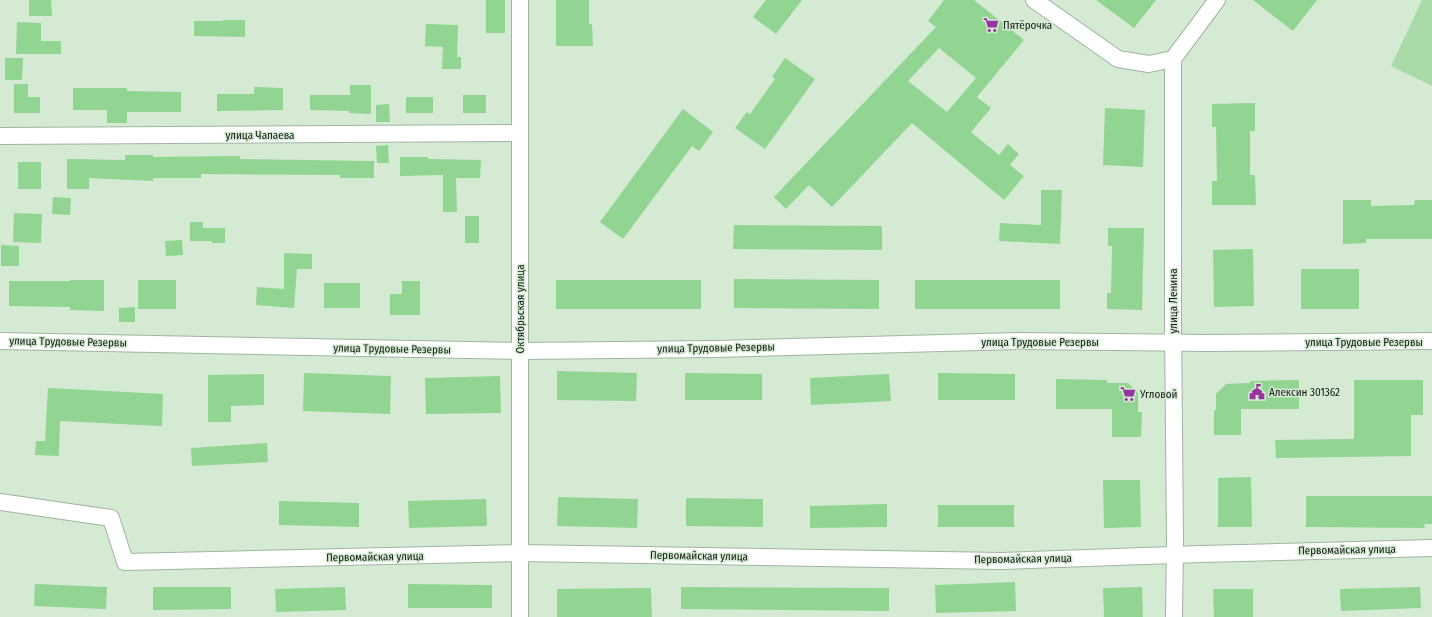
<svg xmlns="http://www.w3.org/2000/svg" width="1432" height="617" font-family="'Fira Sans Condensed',sans-serif">
<style>
.green{fill:#a8dba8}
.building{fill:#92d593;fill-rule:evenodd}
.lines{fill:none;stroke-linecap:round;stroke-linejoin:round}
.minor-casing{stroke:#a0b59f;stroke-width:18}
.minor{stroke:#fff;stroke-width:16}
.labels{text-anchor:middle;dominant-baseline:central;stroke-width:3;stroke-linejoin:round;paint-order:stroke}
.poi-label{font-size:11px;fill:#131a12;stroke:#d4ead3;text-anchor:start}
.street-label{font-size:11px;fill:#131a12;stroke:#d4ead3}
</style>
<rect width="100%" height="100%" fill="#d4ead3"/>
<!-- green -->
<path class="green" d="M1422,0h10v86l-41,-20z"/>
<!-- building -->
<g class="building">
<path d="M29,0h22l1,16h-23z"/>
<rect x="486" y="0" width="19" height="33"/>
<path d="M556,0h33v24h3l1,22h-37z"/>
<path d="M766,0h36l-26,34 -23,-17z"/>
<path d="M944,0h30l50,40 -47,57 14,11 -20,24 28,23 9,-11 11,10 -9,11 14,11 -20,24 -92,-77 -80,84 -23,-22 -23,24 -12,-12 162,-170 -8,-6zM939,48l37,30 -29,34 -39,-31z"/>
<path d="M1096,0h60l-22,28z"/>
<path d="M1253,0h64l-24,31z"/>
<path d="M223,20h22v17l-51,-1v-15h29z"/>
<path d="M17,22l24,1v18h20v13h-45z"/>
<path d="M426,24l32,1 -1,32h4v12h-19l1,-22 -18,-1z"/>
<path d="M5,58h18l-1,22h-17z"/>
<path d="M785,58l30,21 -50,70 -30,-21 12,-16 3,2 25,-35 -3,-2z"/>
<path d="M14,84h14v13h12v16h-26z"/>
<path d="M350,85h21v29l-22,-1v-2l-39,-1v-15h40z"/>
<path d="M254,87l29,1v22l-66,1v-17h37z"/>
<path d="M73,88h54v3l54,1v20h-54v11h-20v-13h-34z"/>
<rect x="463" y="95" width="23" height="18"/>
<rect x="406" y="97" width="27" height="16"/>
<path d="M1255,103v28h-5v44h5l1,30h-44v-24h5l-1,-54h-4v-23z"/>
<path d="M389,104l1,18h-14v-17z"/>
<path d="M1105,108l40,2 -2,57 -40,-2z"/>
<path d="M683,109l30,23 -14,19 -7,-5 -69,93 -23,-17z"/>
<path d="M388,145l1,18h-12l-1,-17z"/>
<path d="M125,155h28v2l87,-1v3l134,2v17h-34v-3l-139,-1v4h-48v3l-64,-3v11h-22v-30l58,1z"/>
<path d="M400,157h28v2l53,1 -1,18h-24l1,34h-14v-37l-43,1z"/>
<rect x="18" y="162" width="23" height="27"/>
<path d="M1041,190h21l-2,54 -61,-3 1,-18 41,2z"/>
<path d="M53,197l18,1 -1,17 -18,-1z"/>
<path d="M1343,200h28v6l43,-1 1,-5h17v39h-66v4l-23,1z"/>
<path d="M14,213l28,1 -1,29 -28,-1z"/>
<rect x="465" y="216" width="14" height="27"/>
<path d="M190,222h13v6h22v15h-13v-2h-22z"/>
<path d="M734,225l148,1v24l-149,-1z"/>
<path d="M1108,228h36l-2,82 -35,-1v-16h4l1,-47h-4z"/>
<path d="M182,240l1,15 -17,1 -1,-15z"/>
<path d="M1,245l18,1v20h-18z"/>
<path d="M1253,249l1,57 -40,1 -1,-57z"/>
<path d="M284,253l28,1v15h-15l-3,39 -38,-3 1,-18 27,2z"/>
<rect x="1301" y="269" width="58" height="40"/>
<path d="M734,279l145,1v29l-145,-1z"/>
<path d="M70,280h34v31l-34,-1v-3l-61,-1v-25h61z"/>
<rect x="138" y="280" width="38" height="29"/>
<rect x="556" y="280" width="145" height="29"/>
<rect x="915" y="280" width="145" height="29"/>
<path d="M402,281h18v34h-30v-21h12z"/>
<rect x="324" y="283" width="36" height="25"/>
<path d="M135,307v15h-16v-14z"/>
<path d="M557,371l80,2 -1,28 -79,-1z"/>
<path d="M304,373l87,3 -1,38 -87,-3z"/>
<path d="M685,373l77,1v26h-77z"/>
<path d="M938,373l77,1v26h-77z"/>
<path d="M264,374v31l-33,1v16h-23v-47z"/>
<path d="M889,374l2,27 -80,4 -1,-27z"/>
<path d="M500,376l1,37 -75,1 -1,-36z"/>
<path d="M1056,379l51,1v3h21l10,10v19h4l-1,25h-29v-28h-56z"/>
<path d="M1299,380v29h-58v26h-27v-25h2v-16l10,-10 24,-1v-2z"/>
<path d="M1354,380h69v35h-12v41l-135,2 -1,-18 79,-1z"/>
<path d="M48,388l115,6 -1,32 -102,-5 -1,35 -24,-1 1,-14h9z"/>
<path d="M267,443l1,19 -76,4 -1,-18z"/>
<path d="M1251,477l1,50h-34v-49z"/>
<path d="M1103,480h37l1,47 -37,1z"/>
<path d="M1306,496h126v28h-8l1,4 -119,-1z"/>
<path d="M558,497l80,2 -1,29 -80,-2z"/>
<path d="M686,498l77,1v28l-77,-1z"/>
<path d="M486,499l1,27 -78,2 -1,-27z"/>
<path d="M279,501l80,2v24l-80,-2z"/>
<path d="M887,504v23l-77,1v-22z"/>
<rect x="938" y="505" width="76" height="22"/>
<path d="M1015,582l1,29 -80,2 -1,-28z"/>
<path d="M35,584l72,3 -1,22 -72,-3z"/>
<path d="M408,584l84,1v23h-84z"/>
<path d="M153,587h78v22l-78,1z"/>
<path d="M345,587l1,23 -70,2 -1,-23z"/>
<path d="M681,587l208,1v23l-208,-2z"/>
<path d="M1142,587l1,30h-39l-1,-29z"/>
<path d="M1420,587l1,21 -80,3 -1,-22z"/>
<path d="M651,588l1,29h-95v-28z"/>
<path d="M1213,589h40v28h-39z"/>
</g>
<g class="lines">
<defs>
<g id="minor">
<path d="M520,0v617"/>
<path d="M1034,0l84,59 31,5 24,-5"/>
<path d="M0,136l520,-3"/>
<path d="M0,341l520,10 196,-2 303,-8 187,2 226,-2"/>
<path d="M0,502l111,16 14,44 395,-9 481,8 200,-7 231,-6"/>
<path d="M1174,617l1,-76 -2,-219v-263l44,-59"/>
</g>
</defs>
<!-- minor casing -->
<use href="#minor" class="minor-casing"/>
<!-- minor -->
<use href="#minor" class="minor"/>
</g>
<!-- icons -->
<defs>
<symbol id="supermarket-bare" viewBox="-9 -9 18 18"><path d="M-6-5.5h2.5l.6 2H6L4.5 2H-2.5L-4.4-4H-6ZM-1.5 3.2a1.3 1.3 0 1 0 .1 0ZM3 3.2a1.3 1.3 0 1 0 .1 0Z" fill="#95359d" stroke="#d4ead3" stroke-width="2.5" paint-order="stroke"/></symbol>
<symbol id="civic-bare" viewBox="-9 -9 18 18"><path d="M-.6-6.5H3V-4.5H.6V-3L4-1V1h2V6H-6V1h2V-1L-.6-3ZM-1.2 2.5V6h2.4V2.5Z" fill="#95359d" stroke="#d4ead3" stroke-width="2.5" paint-order="stroke"/></symbol>
</defs>
<g fill-rule="evenodd">
<use href="#supermarket-bare" x="980" y="14" width="22" height="22"/>
<use href="#civic-bare" x="1246" y="381" width="22" height="22"/>
<use href="#supermarket-bare" x="1117" y="383" width="22" height="22"/>
</g>
<g class="labels">
<!-- poi labels -->
<g class="poi-label">
<text x="1003" y="25">Пятёрочка</text>
<text x="1269" y="392">Алексин 301362</text>
<text x="1140" y="394">Угловой</text>
</g>
<!-- street labels -->
<g class="street-label">
<text x="260" y="135">улица Чапаева</text>
<text transform="translate(1173 301) rotate(-90)">улица Ленина</text>
<text transform="translate(520 309) rotate(-90)">Октябрьская улица</text>
<text transform="translate(68 342) rotate(1)">улица Трудовые Резервы</text>
<text x="1040" y="342">улица Трудовые Резервы</text>
<text x="1364" y="342">улица Трудовые Резервы</text>
<text transform="translate(716 348) rotate(-1)">улица Трудовые Резервы</text>
<text transform="translate(392 349) rotate(1)">улица Трудовые Резервы</text>
<text transform="translate(1347 550) rotate(-1)">Первомайская улица</text>
<text transform="translate(699 556) rotate(1)">Первомайская улица</text>
<text transform="translate(375 557) rotate(-1)">Первомайская улица</text>
<text transform="translate(1023 559) rotate(-1)">Первомайская улица</text>
</g>
</g>
</svg>
